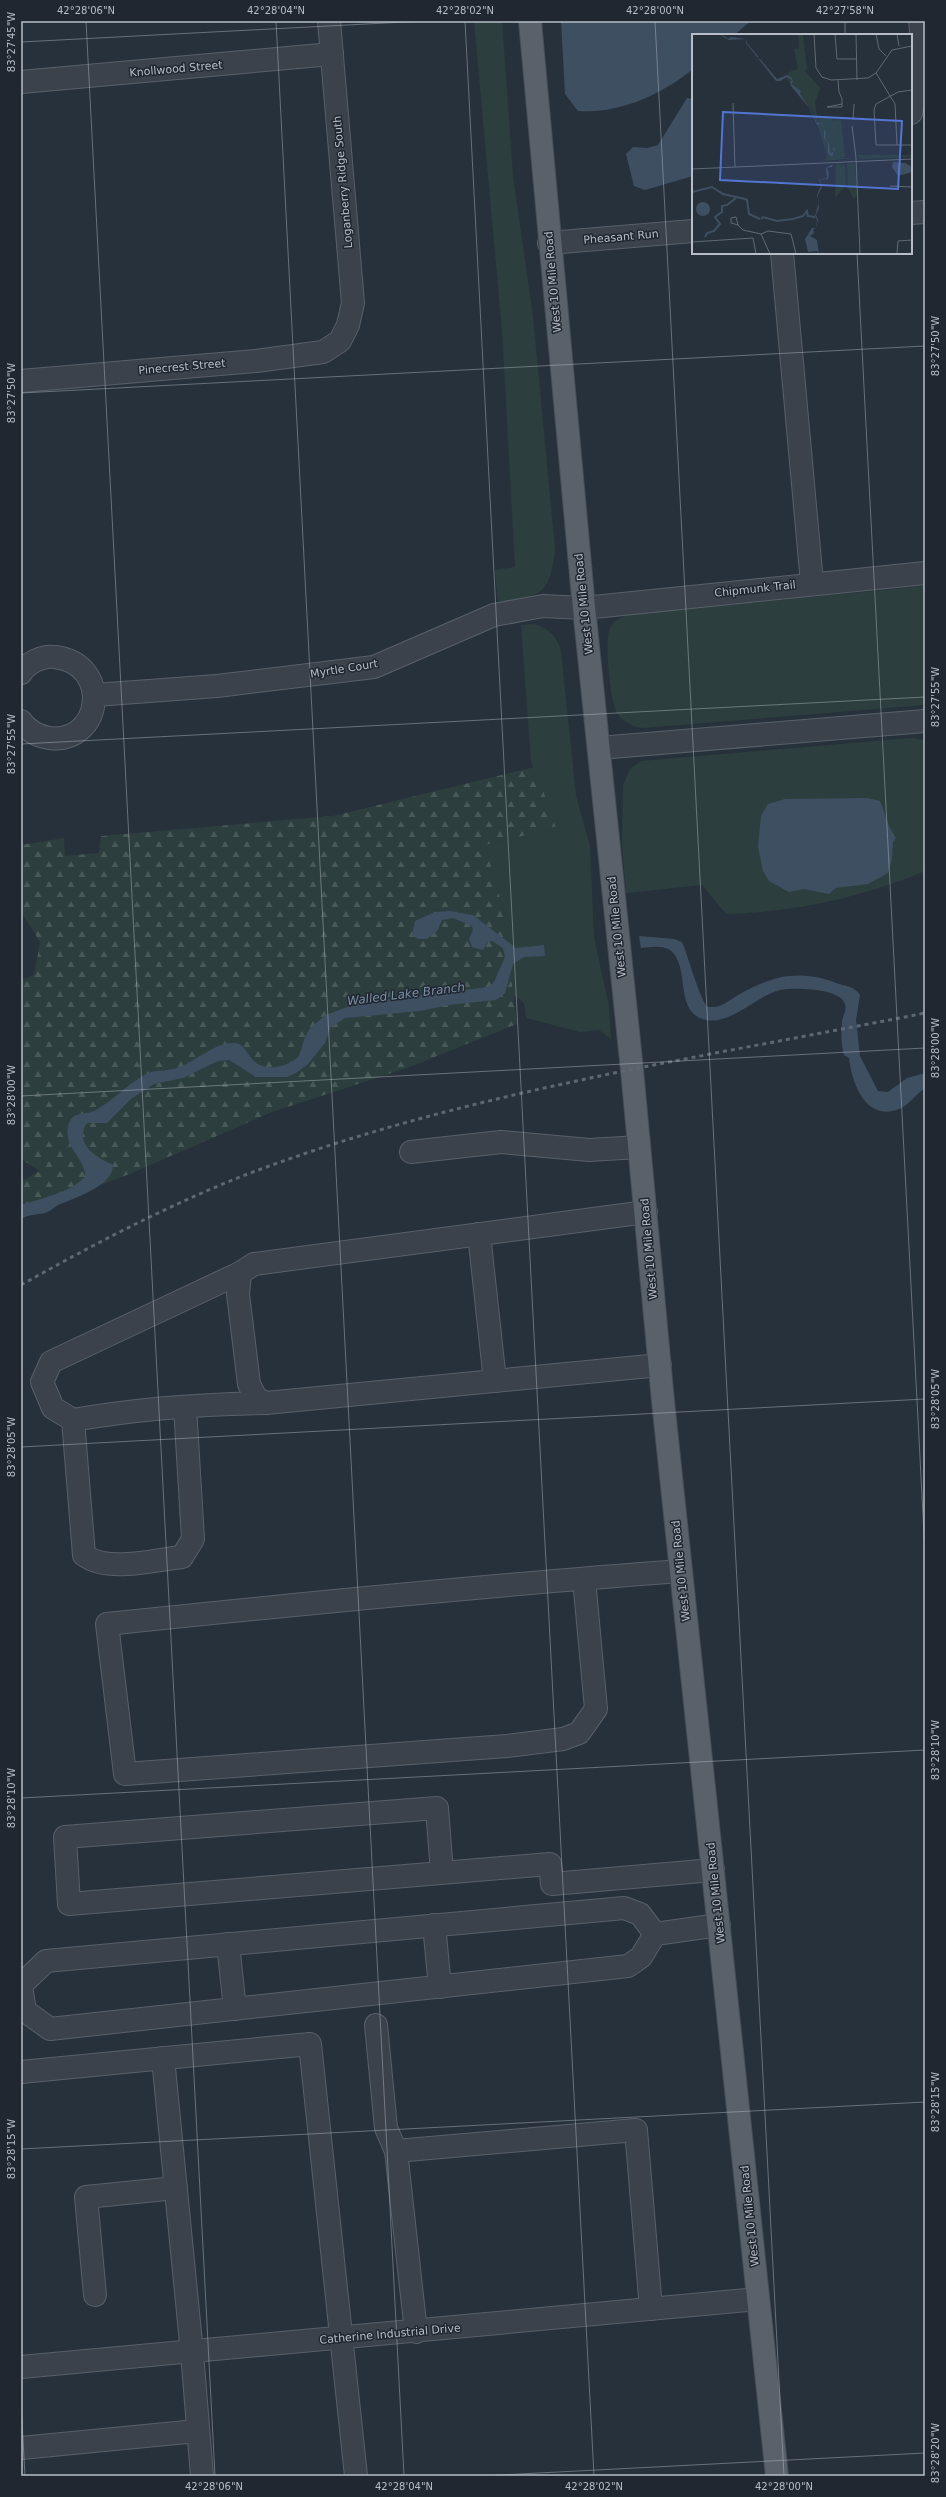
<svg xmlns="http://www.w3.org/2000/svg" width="946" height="2497" font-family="'DejaVu Sans',sans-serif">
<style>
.grass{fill:#2c3f3e}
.forest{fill:url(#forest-firs)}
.water{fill:#3f4f62}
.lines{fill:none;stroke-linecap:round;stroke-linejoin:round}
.minor-casing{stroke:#59606a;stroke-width:24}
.major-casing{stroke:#474e58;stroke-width:24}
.minor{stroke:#3b424c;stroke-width:22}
.major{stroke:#59626b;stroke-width:22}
.rail{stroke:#5d6772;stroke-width:3;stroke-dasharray:4 4;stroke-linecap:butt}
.ticks{fill:none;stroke:#b7bec7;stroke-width:1;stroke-opacity:0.45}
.labels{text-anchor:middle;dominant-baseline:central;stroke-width:3;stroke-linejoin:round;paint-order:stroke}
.street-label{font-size:11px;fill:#b7bec7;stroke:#202731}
.water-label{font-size:12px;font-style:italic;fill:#7b8fa6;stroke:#202731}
.inset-river{fill:none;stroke:#3f4f62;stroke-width:2}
.inset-road{fill:none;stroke:#616973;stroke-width:1}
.view{fill:#5375d2;fill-opacity:0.15;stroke:#5375d2;stroke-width:2}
.inset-edge{fill:none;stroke:#b7bec7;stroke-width:2}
.neatline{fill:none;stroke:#b7bec7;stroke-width:1.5}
.ticks-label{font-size:10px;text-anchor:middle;fill:#b7bec7}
</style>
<defs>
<pattern id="forest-firs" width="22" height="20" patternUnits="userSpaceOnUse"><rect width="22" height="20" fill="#2c3f3e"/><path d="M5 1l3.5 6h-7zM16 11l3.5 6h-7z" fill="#485958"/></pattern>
</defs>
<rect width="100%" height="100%" fill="#27313b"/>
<!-- grass -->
<g class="grass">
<path d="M474,21h28l11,155 20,141 22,232c-5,47 -14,47 -57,53l-3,-32 20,-3 -13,-237z"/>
<path d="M925,586v119l-282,23c-10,-1 -20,-6 -26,-15 -7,-11 -13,-74 -7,-85 5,-9 13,-12 23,-14z"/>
<path d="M535,624c14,5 22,12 26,27l15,145 14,50 4,91 15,70 2,32 -12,-9 -19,2 -54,-14c-1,-12 0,-18 -13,-22l-11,-91 -17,-60 71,-17 -25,-67 -10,-136z"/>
<path d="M911,738l14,2v131c-64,27 -130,41 -199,43l-24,-29 -76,8 -4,-49 1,-59 7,-16 11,-8z"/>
</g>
<!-- forest -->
<path class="forest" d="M535,767l21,61 -71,17 17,60 15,119 -110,44 -135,44 -145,63 -106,40v-34l19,-10 -19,-12v-179l13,-5 6,-33 -19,-31v-66l43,-7 1,18 34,-3 2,-17 232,-20z"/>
<!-- water -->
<g class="water">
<path d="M561,21h190l-17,14h-41v34c-32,26 -74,45 -115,42l-13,-17z"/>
<path d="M687,98l6,1v77l-48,14 -11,-4 -8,-32 7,-7 14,1 11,-3z"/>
<path d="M867,798l13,3 9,25 7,12 -3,4 -1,17 -4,14 -20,11 -32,4 -7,6 -25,-5 -15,3 -20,-11 -6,-10 -5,-24 3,-31 7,-12 17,-5z"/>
<path d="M450,911l23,4 43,33 28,-3 1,11 -21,1 -11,7 -8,29 -9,7 -47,5 -29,6 -75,7 -15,10 -5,15 -17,21 -12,9 -9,4h-31l-27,-17 -11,1 -35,17 -29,6 -23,15 -24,24h-20c-14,21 10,35 26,42 0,21 -38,33 -55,40 -4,2 -8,7 -13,8 -9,2 -16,1 -24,6v-14c21,-7 48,-12 64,-28 1,-19 -21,-28 -17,-49 3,-20 19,-11 30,-19 16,-10 28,-23 46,-34 10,-6 18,-3 29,-6 21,-5 39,-26 61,-26 10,0 13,11 19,17 12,13 35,7 46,-4l6,-19 5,-9 16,-13 21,-8 36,-6 24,-7 20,1 61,-8 6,-5 11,-25 -2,-9 -11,-7 -4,1 -5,8 -11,-3 -3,-8 4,-9 -1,-4 -19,-8 -11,2 -5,11 -10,8h-9l-6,-4 3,-14 20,-9z"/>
<path d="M639,936l35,3 8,3c6,13 18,59 26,65 14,1 18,-5 30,-12 34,-19 60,-26 98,-12 9,3 18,3 24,12l-4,25 4,36 18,35 10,1 19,-14 18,-5v15c-9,6 -16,17 -26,21 -33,13 -47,-25 -50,-51l-5,-3c-3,-11 -3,-23 -2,-34 1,-6 5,-11 3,-17 -4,-16 -52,-17 -65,-14 -25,6 -53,40 -80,28 -25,-11 -10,-53 -30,-68 -7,-5 -21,-3 -29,-2z"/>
</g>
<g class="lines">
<defs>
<g id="minor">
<path d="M21,82l311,-28"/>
<path d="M911,113l13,-54 -4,-38"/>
<path d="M911,213l14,-1"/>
<path d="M549,243l144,-12"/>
<path d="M782,253l30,330"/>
<path d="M21,381l235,-20 67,-9 17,-11 8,-16 5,-22 -24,-282"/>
<path d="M21,673c6,-10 22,-18 34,-16 58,7 47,88 -6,81 -12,-2 -21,-7 -28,-17"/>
<path d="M95,695l122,-9 157,-19 120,-52 49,-9 41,2 341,-35"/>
<path d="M599,748l326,-27"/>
<path d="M411,1152l90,-10 88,8 50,-3"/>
<path d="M646,1212l-392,52 -14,9 -2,21 11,90 7,14 10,5 394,-38"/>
<path d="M479,1234l16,147"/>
<path d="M240,1273l-189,89 -9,20 11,26 20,12c63,-11 129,-16 193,-17"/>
<path d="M73,1420l11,135c24,18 69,5 98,2l11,-18 -8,-132"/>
<path d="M584,1579l12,130 -17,24 -16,6 -56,7 -382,28 -18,-150c191,-20 383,-39 574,-53"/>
<path d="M442,1873l-5,-65 -372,29 4,67 481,-40 2,20 161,-14"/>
<path d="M434,1925l6,62"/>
<path d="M655,1934l64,-9"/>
<path d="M228,1944l7,65"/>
<path d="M21,1985l25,-24 578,-53 16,6 15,20"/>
<path d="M21,1986l4,25 25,18 578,-63 13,-9 14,-23"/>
<path d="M376,2025l10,103 10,23"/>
<path d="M163,2058l29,295 10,123"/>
<path d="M21,2072l289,-28 46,432"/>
<path d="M95,2295l-9,-98 90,-9"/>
<path d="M416,2332l-20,-181 240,-21 15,179"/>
<path d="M21,2367l737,-68"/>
<path d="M21,2448l176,-17"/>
</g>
<path id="major" d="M530,21l54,587 48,462 31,331 114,1075"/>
</defs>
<!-- minor casing -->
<use href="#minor" class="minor-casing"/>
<!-- major casing -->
<use href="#major" class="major-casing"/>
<!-- minor -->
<use href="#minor" class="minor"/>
<!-- major -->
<use href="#major" class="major"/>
<!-- rail -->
<path class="rail" d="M21,1285c75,-42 151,-82 232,-113 216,-81 447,-114 672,-159"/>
</g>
<!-- ticks -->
<path class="ticks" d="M86,21l129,2455M276,21l128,2455M465,21l129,2455M655,21l129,2455M845,21v14M21,42l403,-21M857,253l68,1300M21,393l904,-47M21,744l904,-47M21,1096l904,-48M21,1447l904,-48M21,1798l904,-48M21,2149l904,-47M21,2403l4,73M481,2476l444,-23"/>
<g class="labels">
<!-- street labels -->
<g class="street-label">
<text transform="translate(176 69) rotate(-5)">Knollwood Street</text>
<text transform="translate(343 182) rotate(-95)">Loganberry Ridge South</text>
<text transform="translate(621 237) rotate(-5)">Pheasant Run</text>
<text transform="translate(553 282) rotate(-95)">West 10 Mile Road</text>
<text transform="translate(182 367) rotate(-5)">Pinecrest Street</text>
<text transform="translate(755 589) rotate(-6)">Chipmunk Trail</text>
<text transform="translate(584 604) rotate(-96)">West 10 Mile Road</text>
<text transform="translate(344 669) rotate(-9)">Myrtle Court</text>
<text transform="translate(617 927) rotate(-96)">West 10 Mile Road</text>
<text transform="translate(649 1249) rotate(-95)">West 10 Mile Road</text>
<text transform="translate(681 1571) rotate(-96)">West 10 Mile Road</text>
<text transform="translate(716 1893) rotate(-96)">West 10 Mile Road</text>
<text transform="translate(750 2216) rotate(-96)">West 10 Mile Road</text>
<text transform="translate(390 2334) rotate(-5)">Catherine Industrial Drive</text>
</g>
<!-- water labels -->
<g class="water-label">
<text transform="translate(406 994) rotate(-7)">Walled Lake Branch</text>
</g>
</g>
<!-- overview -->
<g transform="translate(692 34)">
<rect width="220" height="220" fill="#27313b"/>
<path d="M148,119l1,5h14l-30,3 2,-6zM165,121h55v2l-51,2zM144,129l9,2 1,20 -11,13zM163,129l2,32 -3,4 -6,-11 -1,-24z" fill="#2c3f3e"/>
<path d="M106,0h5l4,35 -2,2 15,17 -5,14 2,15 1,3 2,-3h13l-1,2 2,2 7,-2 4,38 -4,1 -2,-5 -12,2 -14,-44 -27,-33 3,-6 9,-3 -4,-20 5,-1z" fill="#2c3f3e"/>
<path d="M32,0l-1,2 3,1 2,2 3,-2 15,2 1,4 11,13v2l3,2 16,19 10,-4 5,3 1,4 -2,2 10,7 -1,3 11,16 6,13h5l4,11 -1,4 4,5 1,10 4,-1 -1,-5 2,2 -3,8 -4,-4v-11l-4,-4v-10l-3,-5 -4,2 -7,-16 -19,-23 -1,-3 2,-3 -5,-3 -7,4h-4l-30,-38v-4l-17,1 -7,-4zM201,128l12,1 7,4v5l-14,4 -6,-9zM141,130l-1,3 -5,1 2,6 -1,5 -8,1 2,7 -4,8 1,13 -3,7 2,5 -2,8 -3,1 1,4 -4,3 7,4 2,14 -2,-3 -9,1 -3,-13 7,-11h4l1,-8 -2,-4 4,-14 -2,-7 4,-10 -2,-5 8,-2 -1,-10zM4 175a7 7 0 1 1 14 0a7 7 0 1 1-14 0Z" fill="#3f4f62"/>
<path class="inset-river" d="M0,158l20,-5 11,7 22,5 2,1 2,14 11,5M69,185l2,-2 14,4 16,-2 10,-3 4,-5 1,5 7,1M13,203l2,-4 7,-2 6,-7 -5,-7 7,-5v-6l5,-1 9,-7"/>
<path class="inset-road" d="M122,0l2,34 6,9 9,3 37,-2 8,-5 16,-23 20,-4M143,0l2,25h20M164,0l1,46M184,0l3,15 7,7M205,0l2,12M184,39l19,31 2,41M146,46l1,12 3,7v8h-15l15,-3M220,56l-14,2 -22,12 -2,6 2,35h36M41,69l2,64M161,86l1,-16M160,92l4,32 4,96M0,135l220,-10M198,152l22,1M46,191l-7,-2v-5l5,-1 2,8 5,5 18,4 9,20M69,200l7,-3 23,3 5,20M0,208l61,-4 3,16M205,220l1,-13 14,-1"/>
<path class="view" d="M31,78l179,9 -4,68 -178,-9z"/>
<rect width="220" height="220" class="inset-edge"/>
</g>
<!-- border -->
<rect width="946" height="2497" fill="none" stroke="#202731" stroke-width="44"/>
<rect x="22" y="22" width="902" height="2453" class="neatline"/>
<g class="ticks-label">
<text x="86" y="14">42°28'06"N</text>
<text x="276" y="14">42°28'04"N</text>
<text x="465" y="14">42°28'02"N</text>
<text x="655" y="14">42°28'00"N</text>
<text x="845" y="14">42°27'58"N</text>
<text transform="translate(11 42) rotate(-90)" y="4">83°27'45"W</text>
<text transform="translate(935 346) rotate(-90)" y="4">83°27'50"W</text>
<text transform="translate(11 393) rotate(-90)" y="4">83°27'50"W</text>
<text transform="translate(935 697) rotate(-90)" y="4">83°27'55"W</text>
<text transform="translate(11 744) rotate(-90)" y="4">83°27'55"W</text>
<text transform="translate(935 1048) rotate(-90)" y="4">83°28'00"W</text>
<text transform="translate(11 1095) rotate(-90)" y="4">83°28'00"W</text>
<text transform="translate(935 1399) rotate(-90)" y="4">83°28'05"W</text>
<text transform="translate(11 1447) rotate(-90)" y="4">83°28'05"W</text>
<text transform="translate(935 1750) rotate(-90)" y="4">83°28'10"W</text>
<text transform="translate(11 1798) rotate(-90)" y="4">83°28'10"W</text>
<text transform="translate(935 2102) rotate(-90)" y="4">83°28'15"W</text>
<text transform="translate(11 2149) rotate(-90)" y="4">83°28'15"W</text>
<text transform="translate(935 2453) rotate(-90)" y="4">83°28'20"W</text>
<text x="214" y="2490">42°28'06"N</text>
<text x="404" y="2490">42°28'04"N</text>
<text x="594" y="2490">42°28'02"N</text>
<text x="784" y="2490">42°28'00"N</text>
</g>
</svg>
